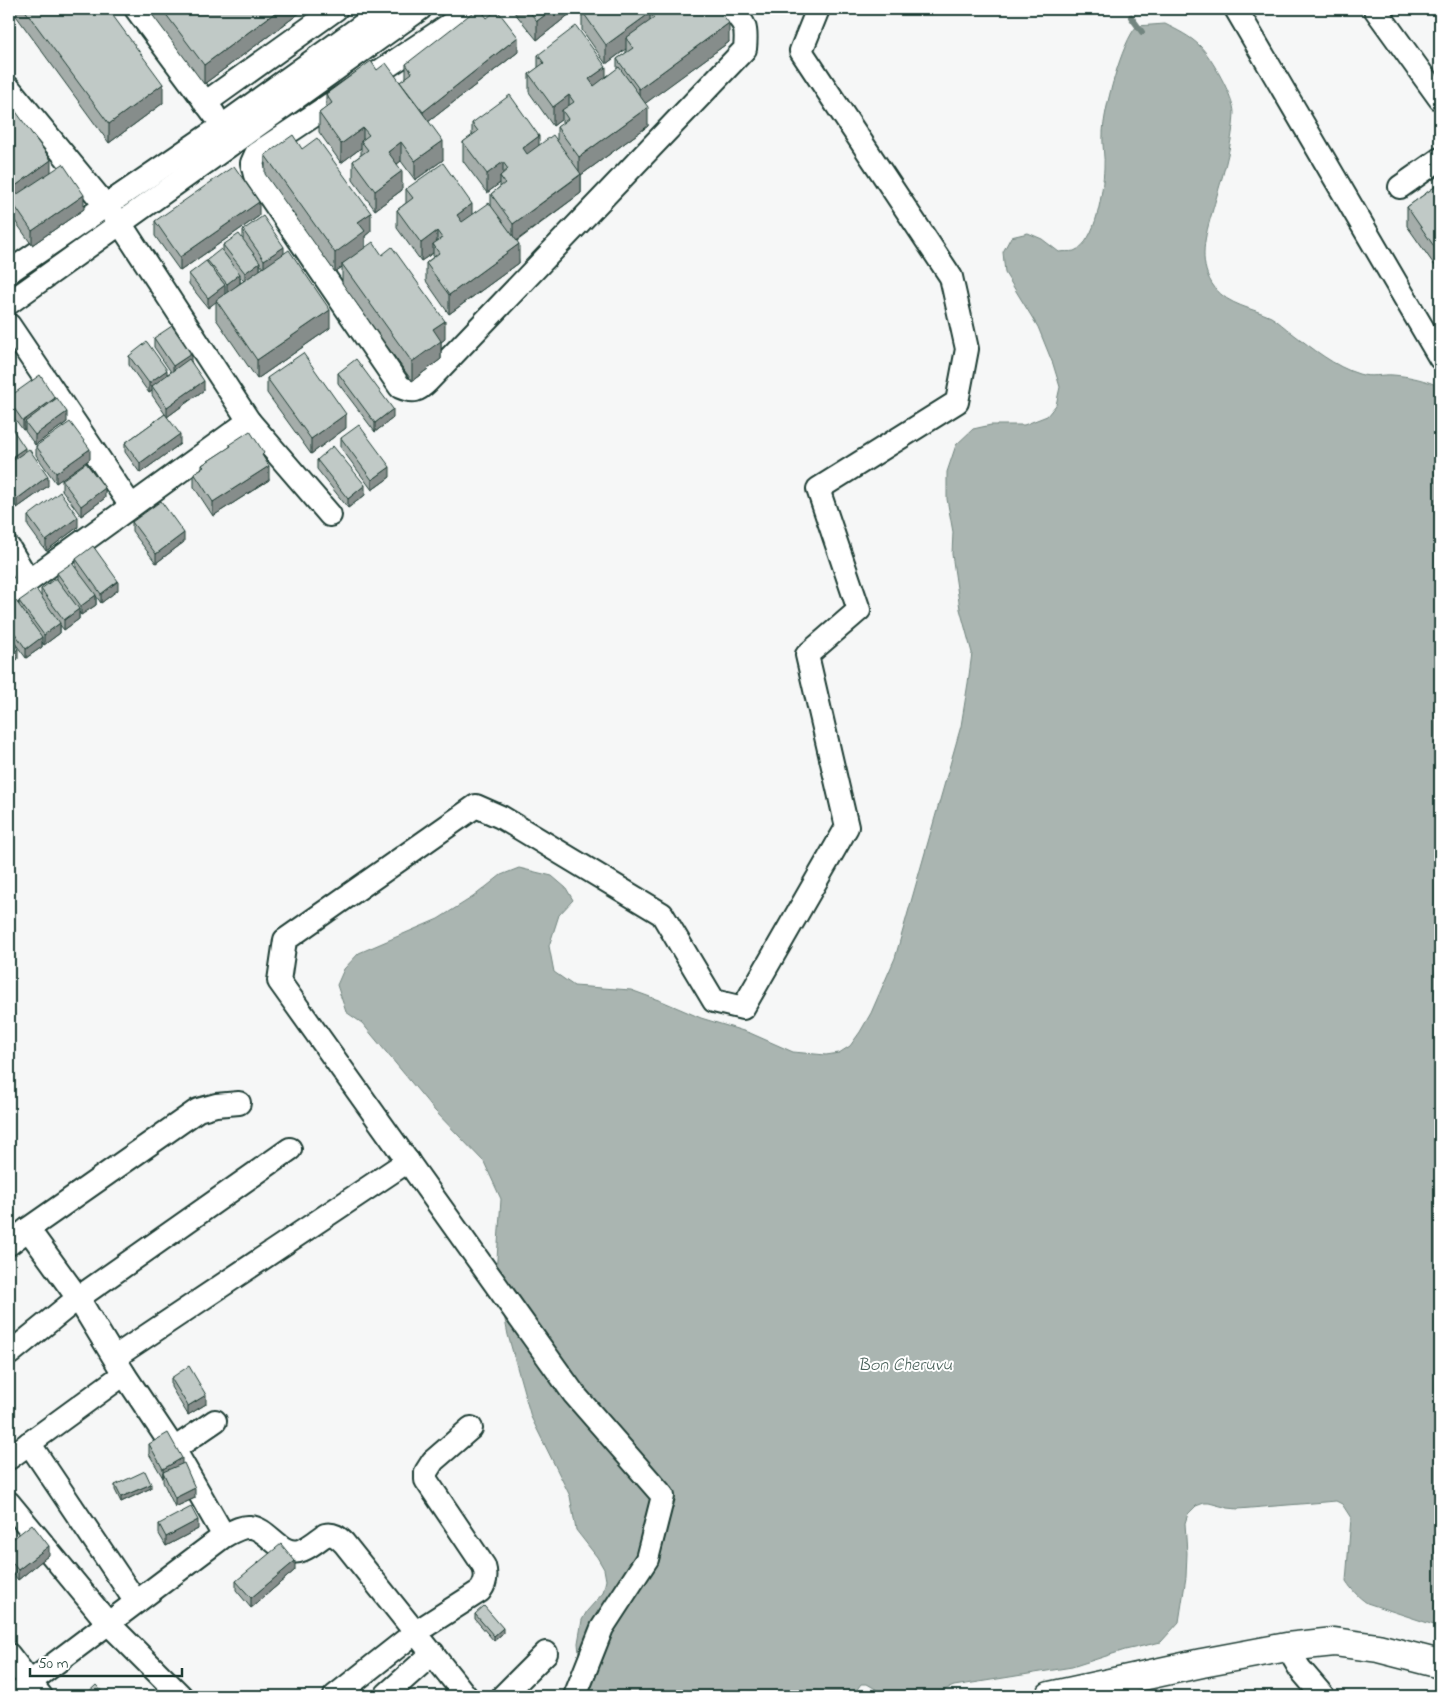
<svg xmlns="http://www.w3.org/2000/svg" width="1449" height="1705" font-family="'Indie Flower',sans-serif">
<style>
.water{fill:#aab5b1;stroke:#72857f}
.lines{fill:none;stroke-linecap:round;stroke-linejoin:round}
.stream{stroke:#72857f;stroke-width:6}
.minor-casing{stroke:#1f3d34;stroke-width:26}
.tertiary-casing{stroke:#1f3d34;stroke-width:31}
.minor{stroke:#fff;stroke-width:22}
.tertiary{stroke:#fff;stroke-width:28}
.wall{fill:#a5adaa;stroke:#1f3d34;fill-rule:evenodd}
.shaded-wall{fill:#868d8b;stroke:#1f3d34}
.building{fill:#c0c9c6;stroke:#1f3d34}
.labels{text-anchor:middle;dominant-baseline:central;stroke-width:4;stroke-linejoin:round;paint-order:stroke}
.water-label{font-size:18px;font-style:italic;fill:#49615a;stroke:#fff}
</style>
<rect width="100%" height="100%" fill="#f6f7f7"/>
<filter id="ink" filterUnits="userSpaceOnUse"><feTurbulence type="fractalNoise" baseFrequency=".02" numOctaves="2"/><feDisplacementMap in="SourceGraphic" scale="10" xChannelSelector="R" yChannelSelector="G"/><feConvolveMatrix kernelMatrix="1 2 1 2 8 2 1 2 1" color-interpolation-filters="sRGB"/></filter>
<g filter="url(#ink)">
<!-- water -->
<path class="water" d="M1165,24c12,6 25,12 35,22 11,11 34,51 34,67 -1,33 -14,71 -23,103 -7,24 -13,50 4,72 13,17 37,20 56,29 7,4 14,11 21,16 20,15 43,34 67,41 12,4 23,0 34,1 15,1 34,5 47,12v1240l-73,-24c-9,-6 -15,-13 -21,-22l5,-63 -9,-14 -6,-3 -11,1 -87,7 -10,-1 -19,-5h-5l-8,3 -8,8 -3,9 2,30 -1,24 -7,45 -18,20 -36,8 -53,17 -118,19 -25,10h-35l-15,-5 -12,-7h-6l-9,12h-275l5,-13 -4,-40 4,-23 5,-9 16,-18 3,-13 -2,-11 -7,-12 -21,-27 -6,-34 -39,-79 -23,-82 -12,-61 5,-75 -17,-37 -49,-51 -73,-88 -16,-11 -9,-27 7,-16 15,-16 79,-34 35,-22 28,-22 18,-7 33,8 14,12 7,12 -14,15 -10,31 5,26 20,14 57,4 33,12 37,16 49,15 43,19 33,3 13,-2 11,-7 10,-14 11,-19 24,-55 66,-232 7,-43 4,-30 -12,-44 -8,-55 1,-22 -6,-33v-27l9,-27 17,-16 18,-4h33l23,-9 9,-11 4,-18 -7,-23 -15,-37 -33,-54 -2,-21 8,-15 17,-4 14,6 17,13c4,-1 11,0 15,-1 23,-9 29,-61 30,-83 1,-11 -2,-23 -1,-34 0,-22 19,-93 34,-108z"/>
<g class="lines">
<!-- stream -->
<path class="stream" d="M1131,17l11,15"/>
<defs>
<g id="minor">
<path d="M136,9l78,105"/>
<path d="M473,9l-217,145 -4,9 3,12 145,212c14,6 18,4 28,-6l317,-332c2,-21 1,-26 -15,-40"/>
<path d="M1236,9l204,349"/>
<path d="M1375,9l65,90"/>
<path d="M9,88l111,135 129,198 81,94"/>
<path d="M205,103l131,-94"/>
<path d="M1400,187l40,-28"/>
<path d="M9,272l213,-146 163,-117"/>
<path d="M9,303l411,-294"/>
<path d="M9,325l122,181"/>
<path d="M9,548l19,32"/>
<path d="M9,595l240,-174"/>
<path d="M9,1244l19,-15"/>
<path d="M9,1354l69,-56 212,-149"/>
<path d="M115,1357l293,-196"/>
<path d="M29,1443l107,159"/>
<path d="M174,1449l41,-28"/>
<path d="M9,1458l115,-84"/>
<path d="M9,1503l99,120 73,73"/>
<path d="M224,1536l-50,-87 -50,-75 -46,-76 -50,-69 170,-119 18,-5 23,-2"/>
<path d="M1287,1647l13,22 23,27"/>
<path d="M9,1655l32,41"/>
<path d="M387,1694l46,-41"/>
<path d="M16,1696l13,-13 195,-147c8,-4 17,-10 26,-9 19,1 31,32 52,23 8,-3 16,-10 23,-15 8,-2 13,2 19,8l122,153"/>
<path d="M335,1696l81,-64 64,-41c6,-8 7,-15 4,-25l-58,-86v-8l7,-11 38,-33"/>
<path d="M503,1696l43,-43"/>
<path d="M575,1696l27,-68 45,-69 16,-63 -89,-102 -295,-413 6,-41 191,-134 25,11 161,97 52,87 29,7 104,-181 -40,-172 52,-45 -41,-121 139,-87 10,-53 -16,-72 -150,-226 17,-42"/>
</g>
<path id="tertiary" d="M1050,1696l152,-33 85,-16 47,-5 44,6 62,16"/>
</defs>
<!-- minor casing -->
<use href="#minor" class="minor-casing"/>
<!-- tertiary casing -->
<use href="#tertiary" class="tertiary-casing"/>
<!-- minor -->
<use href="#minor" class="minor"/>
<!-- tertiary -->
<use href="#tertiary" class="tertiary"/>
</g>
<!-- wall -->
<g class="wall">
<path d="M14,9h94l55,94 -54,40 -95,-130z"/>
<path d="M148,9h157l-101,75z"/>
<path d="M514,9h62l-39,31 -23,-28z"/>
<path d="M718,9l11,33 -84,61 3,23 -67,49v18l-64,48 2,22 -70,51 -23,-33v-18l7,-6v-4l-12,8 -24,-33v-18l9,-7v-14l66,25 19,-8v-12l9,-7v-4l-13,10 -24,-32v-19l9,-6v-13l67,22 18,-3v-15l5,-3v-5l-9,7 -24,-34v-18l9,-6v-13l68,22 11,-8v-10l9,-6v-4l-20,15 -24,-34v-19z"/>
<path d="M487,18l31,34 -90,70 15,38 -28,20 -14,-19 -4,3 5,26 -27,20 -22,-30v-19l8,-6v-7l-20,15 -22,-31v-19l7,-5v-14l51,-24 23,12 6,-4v-14z"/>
<path d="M9,102l42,70 33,37 -52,36 -22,-31v-13l-1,-3z"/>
<path d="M302,149l69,82 -6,5v12l80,91 -4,3v17l-29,22 -70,-98v-16l-7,5 -70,-98v-19z"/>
<path d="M1440,183v90l-33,-47v-19z"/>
<path d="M259,216l-79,55 -25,-35v-15z"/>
<path d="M243,230l41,23 46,75 -73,51 -41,-60v-18l-8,7 -19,-24v-10l18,-11v-3l16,-8v-7l20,-6zM260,264l3,4 -3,2zM240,277l4,4 -4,2z"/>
<path d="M154,338l37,23 13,29 -37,27 13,27 -40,29 -15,-21v-9l40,-29 -13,-19v-4l-3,2 -20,-28v-9l38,18 4,-2 -17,-25z"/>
<path d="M338,373l55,45 -18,14 -37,-49z"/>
<path d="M267,378l79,50 -35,26 -44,-61z"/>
<path d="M9,397l46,3 12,22 -32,23 -10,-14v-2l-2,1 -14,-19z"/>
<path d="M9,418v7l16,27 23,34 -31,22 -8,-11z"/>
<path d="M341,438l49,39 -18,13 -31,-42z"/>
<path d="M230,444l34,14 5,22 -56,36 -19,-29v-14l8,-5v-3l28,-18z"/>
<path d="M36,446l54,13 -34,24 -20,-28z"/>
<path d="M317,460l48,35 -17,13 -31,-39z"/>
<path d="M62,480l43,18 -24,18 -19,-26z"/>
<path d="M28,516l50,11 -32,24 -18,-25z"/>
<path d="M132,522l52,20 -28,21 -24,-32z"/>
<path d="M76,559l42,31 -17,13 -5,-7v9l-15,10 -2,-3v7l-15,11 -4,-5v8l-16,12 -2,-3v5l-16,11 -17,-23v-29h10v-5l22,-5v-7l16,-9v-7l19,-5z"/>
<path d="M171,1378l35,26 -18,11 -17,-28z"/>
<path d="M149,1444l33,20 13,34 -20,9 -12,-25v-4l-14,-24z"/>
<path d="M115,1485l36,3 -30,14 -6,-12z"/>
<path d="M159,1524l39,5 -32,17 -7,-12z"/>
<path d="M9,1542l40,13 -31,25 -9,-12z"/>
<path d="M295,1570l-44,38 -15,-18v-9z"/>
<path d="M475,1614l28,19 -9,8 -19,-22z"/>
</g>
<!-- shaded-wall -->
<g class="shaded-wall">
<path d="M280,9h25l-101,75v-19z"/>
<path d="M553,9h23l-39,31v-19z"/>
<path d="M650,13v19l-24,6v11l-20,15v-19z"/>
<path d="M729,23v19l-90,66v-19z"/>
<path d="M518,37v15l-95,74v-14z"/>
<path d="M606,67v19l-17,12v-19z"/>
<path d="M163,84v19l-54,40v-19z"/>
<path d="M569,95v19l-7,-4v9l-9,7v-19z"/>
<path d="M648,107v19l-67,49v18l-68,50v-19l66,-48v-19z"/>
<path d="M363,128v16l-2,-3v7l-20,15v-19z"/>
<path d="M539,136v18l-16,13v-19z"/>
<path d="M443,141v19l-28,20v-19z"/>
<path d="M401,142v19l-13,10v-19z"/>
<path d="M51,160v19l-37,27v-19z"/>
<path d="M503,162v18l-3,-4v7l-13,10v-19z"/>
<path d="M402,171v19l-27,20v-19z"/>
<path d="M84,195v14l-52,36v-14z"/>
<path d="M259,202v14l-79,55v-14z"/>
<path d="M472,204v18l-15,12v-19z"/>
<path d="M371,213v18l-6,5v14l-23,14v3l-7,5v-19l23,-31z"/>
<path d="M437,231v19l-4,-6v9l-12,8v-18z"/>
<path d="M519,244v19l-70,51v-19z"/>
<path d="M284,247v9l-20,14v-10z"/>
<path d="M260,262v9l-15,12v-10z"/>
<path d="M240,274v9l-13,11v-10z"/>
<path d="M225,285v10l-17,13v-10z"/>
<path d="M330,310v18l-73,51v-19z"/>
<path d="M445,321v18l-4,3v17l-29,22v-19l21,-33z"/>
<path d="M191,354v9l-18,12v-9z"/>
<path d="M167,370v9l-15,7v5l-3,2v-10z"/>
<path d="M204,381v9l-37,27v-10z"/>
<path d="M55,398v9l-30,15v7l-2,1v-9z"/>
<path d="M393,409v9l-18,14v-9z"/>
<path d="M67,412v10l-32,23v-10z"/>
<path d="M346,414v14l-35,26v-15z"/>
<path d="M180,434v10l-40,29v-10z"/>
<path d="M25,448v10l-16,10v-9z"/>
<path d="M90,449v10l-34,24v-10z"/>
<path d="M269,466v14l-56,36v-14z"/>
<path d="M390,467v10l-18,13v-10z"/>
<path d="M48,476v10l-31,22v-9z"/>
<path d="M365,485v10l-17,13v-9z"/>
<path d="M105,488v10l-24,18v-10z"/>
<path d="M78,517v10l-32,24v-10z"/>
<path d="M184,533v9l-28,21v-9z"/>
<path d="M118,581v9l-17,13v-9z"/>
<path d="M96,595v10l-15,10v-9z"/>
<path d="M79,609v10l-15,11v-10z"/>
<path d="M60,623v10l-16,12v-10z"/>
<path d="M42,637v10l-16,11v-9z"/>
<path d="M18,649v10l-9,7v-10z"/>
<path d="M206,1395v9l-18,11v-9z"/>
<path d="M182,1458v9l-19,5v6v-9z"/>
<path d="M151,1484v4l-30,14v-5z"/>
<path d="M195,1488v10l-20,9v-9z"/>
<path d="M198,1520v9l-32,17v-9z"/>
<path d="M49,1546v9l-31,25v-10z"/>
<path d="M295,1561v9l-44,38v-10z"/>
<path d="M503,1628v5l-9,8v-5z"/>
</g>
<!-- building -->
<g class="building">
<path d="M24,9h84l55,75 -54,40z"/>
<path d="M162,9h118l-76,56z"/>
<path d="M477,9h3l7,9 10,-8 21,27 -95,75 -23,-30 12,-9 -6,-9z"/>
<path d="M527,9h26l-16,12z"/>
<path d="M585,9h133l11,14 -90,66 -22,-30 16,-11 -7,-10 28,-20 -4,-5 -44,32 -24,-34z"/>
<path d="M576,26l30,41 -17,12 5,7 25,-19 29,40 -69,50 -22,-30 11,-8 -6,-9 12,-8 -5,-7 -16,12 -24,-33 15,-11 -6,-8z"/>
<path d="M371,61l6,9 9,-7 57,78 -28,20 -14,-19 -13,10 14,19 -27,20 -22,-30 15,-11 -7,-9 8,-6 -6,-7 -22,16 -22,-31 13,-10 -6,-9z"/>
<path d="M510,95l29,41 -16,12 4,6 26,-19 28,39 -68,50 -22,-30 14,-11 -5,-7 8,-7 -5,-7 -16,12 -24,-32 15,-11 -6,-8z"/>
<path d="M9,102l42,58 -37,27 -5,-8z"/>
<path d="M293,135l9,14 15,-11 54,75 -13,9 7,9 -30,22 -70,-98z"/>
<path d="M443,163l29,41 -15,11 5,7 27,-19 30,41 -70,51 -23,-32 13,-10 -6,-9 9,-6 -5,-7 -16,12 -24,-33 16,-12 -7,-9z"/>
<path d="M63,164l21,31 -52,36 -22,-32z"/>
<path d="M234,166l25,36 -79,55 -25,-36z"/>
<path d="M1440,183v72l-33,-48z"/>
<path d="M263,216l21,31 -20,13 -21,-30z"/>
<path d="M239,234l21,28 -15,11 -22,-28z"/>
<path d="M373,242l9,13 10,-8 53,74 -12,8 8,12 -29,21 -70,-98z"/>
<path d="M221,249l19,25 -13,10 -20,-24z"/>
<path d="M289,250l41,60 -73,50 -41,-60z"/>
<path d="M206,261l19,24 -17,13 -19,-24z"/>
<path d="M172,326l19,28 -18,12 -19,-28z"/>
<path d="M147,342l20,28 -18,13 -20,-27z"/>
<path d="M303,353l43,61 -35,25 -44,-61z"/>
<path d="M189,359l15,22 -37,26 -15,-21z"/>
<path d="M356,359l37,50 -18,14 -37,-50z"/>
<path d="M40,375l15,23 -32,23 -14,-20v-4z"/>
<path d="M57,398l10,14 -32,23 -10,-13z"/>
<path d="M165,414l15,20 -40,29 -15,-20z"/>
<path d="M70,422l20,27 -34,24 -20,-27z"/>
<path d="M9,424l16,24 -16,11z"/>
<path d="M359,425l31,42 -18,13 -31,-42z"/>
<path d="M250,431l14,22 -2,2 7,11 -56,36 -19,-29 10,-6 -2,-2 29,-19 -1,-2z"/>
<path d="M333,446l32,39 -17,14 -31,-39z"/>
<path d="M29,449l19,27 -31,23 -8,-11v-25z"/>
<path d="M86,463l19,25 -24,18 -19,-26z"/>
<path d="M60,492l18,25 -32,24 -18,-25z"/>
<path d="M161,501l23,32 -28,21 -24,-32z"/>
<path d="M93,546l25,35 -17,13 -25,-35z"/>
<path d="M72,563l24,32 -15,11 -24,-33z"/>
<path d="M56,578l23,31 -15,11 -23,-31z"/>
<path d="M36,589l24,34 -16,12 -25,-34z"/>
<path d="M16,601l26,36 -16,12 -17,-24v-19z"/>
<path d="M9,636l9,13 -9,7z"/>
<path d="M189,1366l17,29 -18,11 -17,-28z"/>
<path d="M168,1433l14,25 -19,11 -14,-25z"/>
<path d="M184,1463l11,25 -20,10 -12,-26z"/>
<path d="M145,1471l6,13 -30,13 -6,-12z"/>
<path d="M191,1507l7,13 -32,17 -7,-13z"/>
<path d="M32,1524l17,22 -31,24 -9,-11v-17z"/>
<path d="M281,1544l14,17 -44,37 -15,-17z"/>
<path d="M484,1606l19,22 -9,8 -19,-22z"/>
<path d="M96,1685l10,11h-22z"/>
</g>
</g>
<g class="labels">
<!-- water labels -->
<g class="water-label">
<text x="905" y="1366">Bon Cheruvu</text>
</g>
</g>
<!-- margin -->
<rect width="1449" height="1705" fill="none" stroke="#fff" stroke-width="30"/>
<rect x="15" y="15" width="1419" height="1675" fill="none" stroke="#1f3d34" stroke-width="2" filter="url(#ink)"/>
<!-- scale -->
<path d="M30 1668v8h152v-8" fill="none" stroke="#1f3d34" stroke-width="2.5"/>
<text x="38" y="1668" font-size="15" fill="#1f3d34" stroke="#ffffff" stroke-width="4" paint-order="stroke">50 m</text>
</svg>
